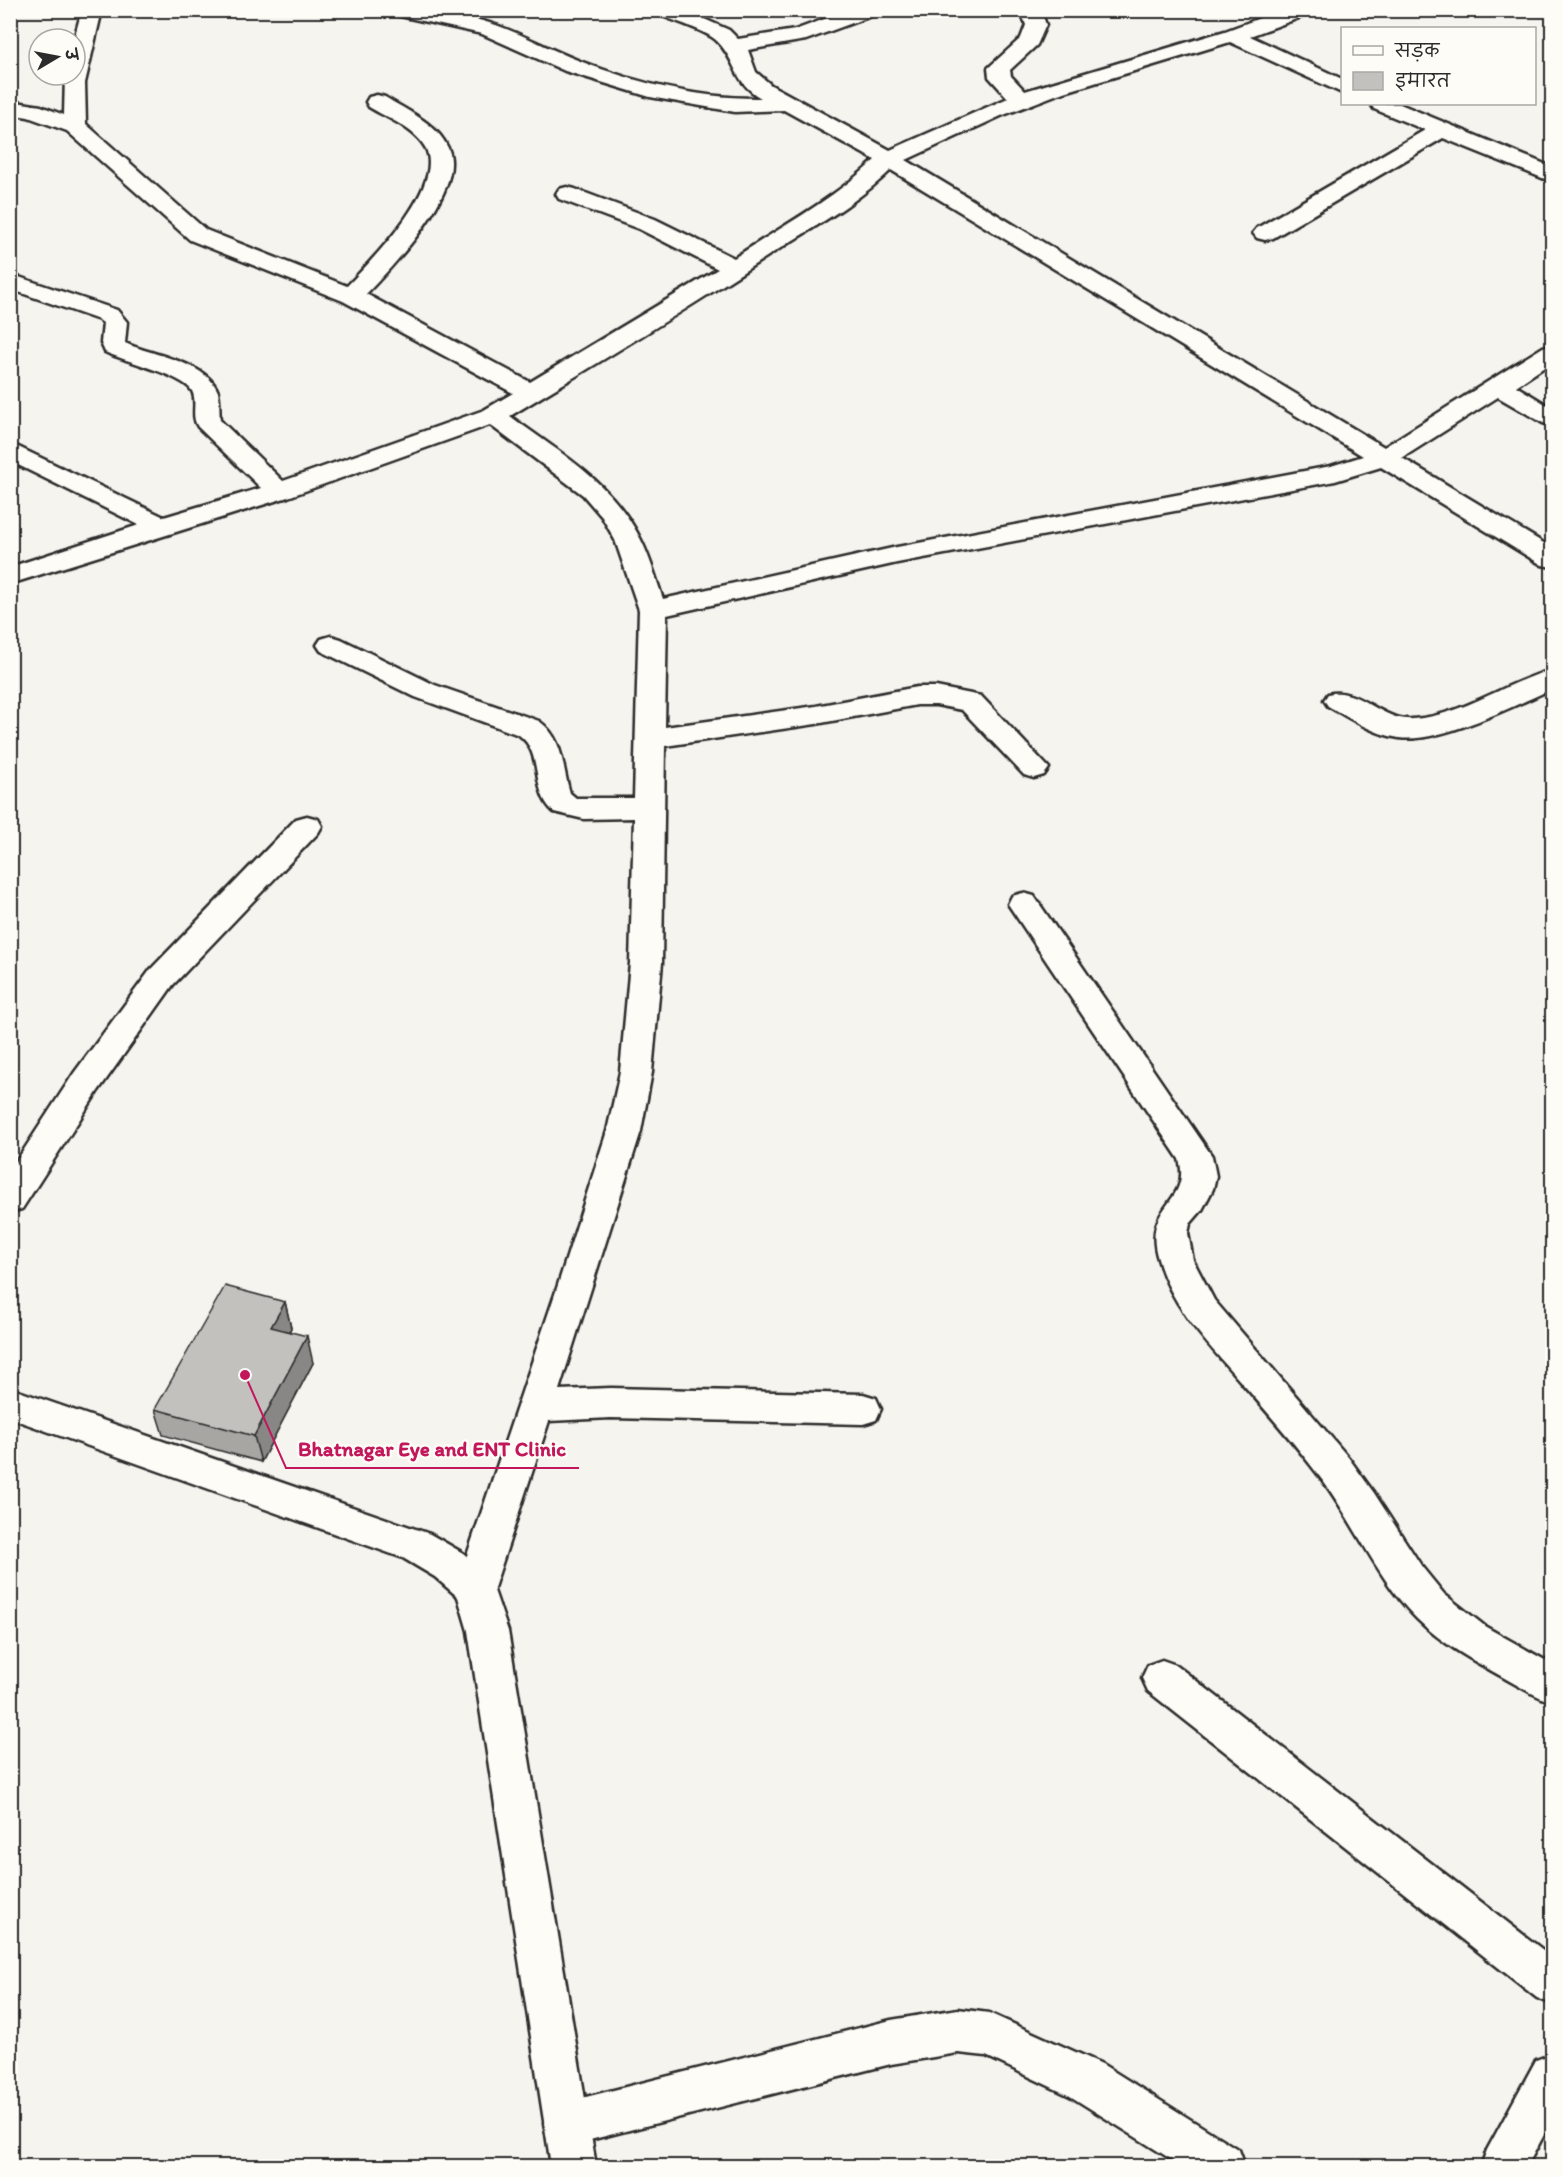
<svg xmlns="http://www.w3.org/2000/svg" width="1563" height="2177" font-family="Itim,'Playpen Sans Deva',sans-serif">
<style>
.lines{fill:none;stroke-linecap:round;stroke-linejoin:round}
.street-casing{stroke:#2b2b2b;stroke-width:5}
.secondary-casing{stroke:#2b2b2b;stroke-width:5}
.street{fill:#fdfcf7;fill-rule:evenodd}
.secondary{fill:#fdfcf7;fill-rule:evenodd}
.wall{fill:#a7a6a3;stroke:#2b2b2b;stroke-width:1.5}
.shaded-wall{fill:#888785;stroke:#2b2b2b;stroke-width:1.5}
.building{fill:#c2c1be;stroke:#2b2b2b;stroke-width:1.5}
.leader{fill:none;stroke:#c2185b;stroke-width:2}
.callout-dot{fill:#c2185b;stroke:#fdfcf7;stroke-width:2}
.callout-label{font-size:21px;text-anchor:middle;font-weight:bold;fill:#c2185b;stroke:#fdfcf7;stroke-width:5;stroke-linejoin:round;paint-order:stroke}
</style>
<rect width="100%" height="100%" fill="#f5f4ef"/>
<filter id="ink" filterUnits="userSpaceOnUse"><feTurbulence type="fractalNoise" baseFrequency=".0167" numOctaves="2"/><feDisplacementMap in="SourceGraphic" scale="12" xChannelSelector="R" yChannelSelector="G"/><feConvolveMatrix kernelMatrix="1 2 1 2 8 2 1 2 1" color-interpolation-filters="sRGB"/></filter>
<g filter="url(#ink)">
<g class="lines">
<defs>
<g id="street">
<path d="M82,10h20l-17,73 1,41 120,106 141,56c24,-25 100,-101 78,-139 -11,-19 -38,-29 -56,-40l-3,-5 3,-5 8,-2 8,2c22,14 52,26 63,51 19,41 -56,119 -82,146l164,88 188,-113 -79,-40 -80,-30 -3,-5 3,-5 8,-2 8,2 80,30 79,39c47,-31 100,-59 141,-98l-91,-50 -49,2 -85,-15 -85,-26 -83,-37 -91,-20 -3,-4c36,0 73,3 108,15 28,10 55,25 84,36 56,22 120,38 181,37 -28,-16 -24,-37 -44,-57 -11,-11 -44,-20 -59,-27l-3,-4h29l45,20 9,9 57,-9 54,-20h31l-3,4 -71,26 -58,10 8,22 15,13 119,65 118,-52 -19,-21 -1,-9 33,-30 5,-13 -6,-15h21l5,15 -9,20 -27,25 1,6 14,15 200,-60 57,-21h31l-3,4 -60,22 92,43v14l-112,-51 -172,52 -57,22 -95,44 478,287 159,-100 9,-2v17l-36,24 36,22v17l-9,-2 -45,-26 -96,61 150,90v19l-10,-2 -161,-98 -46,14 -438,82 -230,52 -2,112 151,-21 101,-19h19l45,9 68,72 -5,7 -10,3 -10,-3 -62,-65 -26,-5h-19l-101,19 -151,22 -3,217 -10,109 -11,59 -82,259 52,-2 252,6 13,4 5,11 -5,11 -13,4 -252,-6 -62,3 -55,167 -5,12 -14,5 -14,-5 -5,-12 100,-297 51,-160 13,-59 10,-109 4,-145 -50,1 -30,-7c-24,-21 -10,-59 -35,-77l-104,-38 -94,-46 -4,-6 4,-6 10,-3 10,3 94,46 104,36c25,18 23,46 31,72l6,5h58l5,-188 -24,-70 -13,-23 -19,-22 -93,-70 -202,72 -278,87v-17l129,-42 -129,-64v-18l154,74 97,-29 -63,-61c-8,-11 0,-25 -6,-36 -9,-16 -68,-30 -87,-39l-4,-9 2,-20 -4,-3 -89,-31v-15l107,36 10,12 -2,21c26,12 83,19 93,49 2,9 1,19 2,28l63,61 201,-71 29,-17 -170,-92 -153,-61 -123,-109 -39,-14 -18,-3v-13l31,5 23,9 1,-40h10l-1,-36zM891,170l472,286 -32,10 -434,81 -234,52c-7,-20 -13,-42 -23,-61 -29,-57 -80,-85 -130,-122 88,-53 176,-106 261,-162 41,-26 85,-50 120,-84z"/>
<path d="M1371,104h29l152,63v15l-109,-44 -170,100 -8,2 -8,-2 -4,-5 4,-5 168,-98 -51,-21z"/>
<path d="M1552,670v19c-37,16 -113,55 -153,49 -26,-4 -48,-19 -71,-32l-4,-6 4,-6c30,-8 54,28 85,25 49,-3 93,-37 139,-49z"/>
<path d="M307,816l11,3 4,7 -4,7 -145,152 -75,106 -76,118 -12,4v-42l64,-98 77,-104 145,-150z"/>
<path d="M1023,893l11,3 178,260 4,20 -3,13 -11,21 -12,14 -2,9 5,27 21,40 134,157 26,36 48,74 22,27 42,33 66,37v38c-15,-5 -30,-14 -44,-22 -32,-18 -65,-35 -91,-61 -38,-38 -62,-95 -94,-138 -26,-35 -54,-67 -82,-99 -32,-37 -69,-74 -83,-123 -17,-55 34,-55 21,-100l-171,-255 4,-8z"/>
<path d="M1162,1660l14,5 376,292v47l-15,-6 -389,-307 -6,-13 6,-13z"/>
<path d="M958,2009l31,4 113,51 137,86 6,16h-63l-112,-70 -84,-40 -28,-3 -67,11 -325,82 -16,-6 -6,-16 6,-16 16,-6 325,-82z"/>
<path d="M1552,2054v66l-25,46h-46l6,-16 49,-90z"/>
</g>
<path id="secondary" d="M10,1388l420,146 33,19 26,23 19,55 88,535h-45l-83,-535 -10,-34 -23,-20 -32,-19 -393,-140z"/>
</defs>
<!-- street casing -->
<use href="#street" class="street-casing"/>
<!-- secondary casing -->
<use href="#secondary" class="secondary-casing"/>
<!-- street -->
<use href="#street" class="street"/>
<!-- secondary -->
<use href="#secondary" class="secondary"/>
</g>
<!-- wall -->
<path class="wall" d="M285,1302l6,26 -2,4 24,31 -52,99 -98,-27 -8,-26z"/>
<!-- shaded-wall -->
<g class="shaded-wall">
<path d="M285,1302l6,26 -13,25 -7,-26z"/>
<path d="M307,1336l6,27 -52,99 -7,-26z"/>
</g>
<!-- building -->
<path class="building" d="M225,1286l60,16 -14,25 36,9 -53,100 -99,-27z"/>
</g>
<!-- callouts -->
<path class="leader" d="M245 1375L286 1468H579"/>
<circle class="callout-dot" cx="245" cy="1375" r="6"/>
<g class="callout-label">
<text x="432" y="1456">Bhatnagar Eye and ENT Clinic</text>
</g>
<!-- margin -->
<rect width="1563" height="2177" fill="none" stroke="#fdfcf7" stroke-width="36"/>
<rect x="18" y="18" width="1527" height="2141" fill="none" stroke="#2b2b2b" stroke-width="2" filter="url(#ink)"/>
<!-- legend -->
<rect x="1341" y="27" width="195" height="78" fill="#fdfcf7" stroke="#a9a8a5" stroke-width="1.5"/>
<rect x="1353" y="46" width="30" height="9" fill="#fdfcf7" stroke="#a9a8a5" stroke-width="1.5"/>
<text x="1395" y="57" font-size="18" fill="#2b2b2b">सड़क</text>
<rect x="1353" y="72" width="30" height="18" fill="#c2c1be" stroke="#a9a8a5" stroke-width="1.5"/>
<text x="1395" y="87" font-size="18" fill="#2b2b2b">इमारत</text>
<!-- north arrow -->
<g transform="translate(57 57) rotate(80)"><circle r="28" fill="#fdfcf7" stroke="#a9a8a5" stroke-width="1.5"/>
<path d="M0-4.5L10 22L0 15L-10 22Z" fill="#2b2b2b"/>
<text y="-9" font-size="16" font-weight="bold" text-anchor="middle" fill="#2b2b2b">उ</text>
</g>
</svg>
